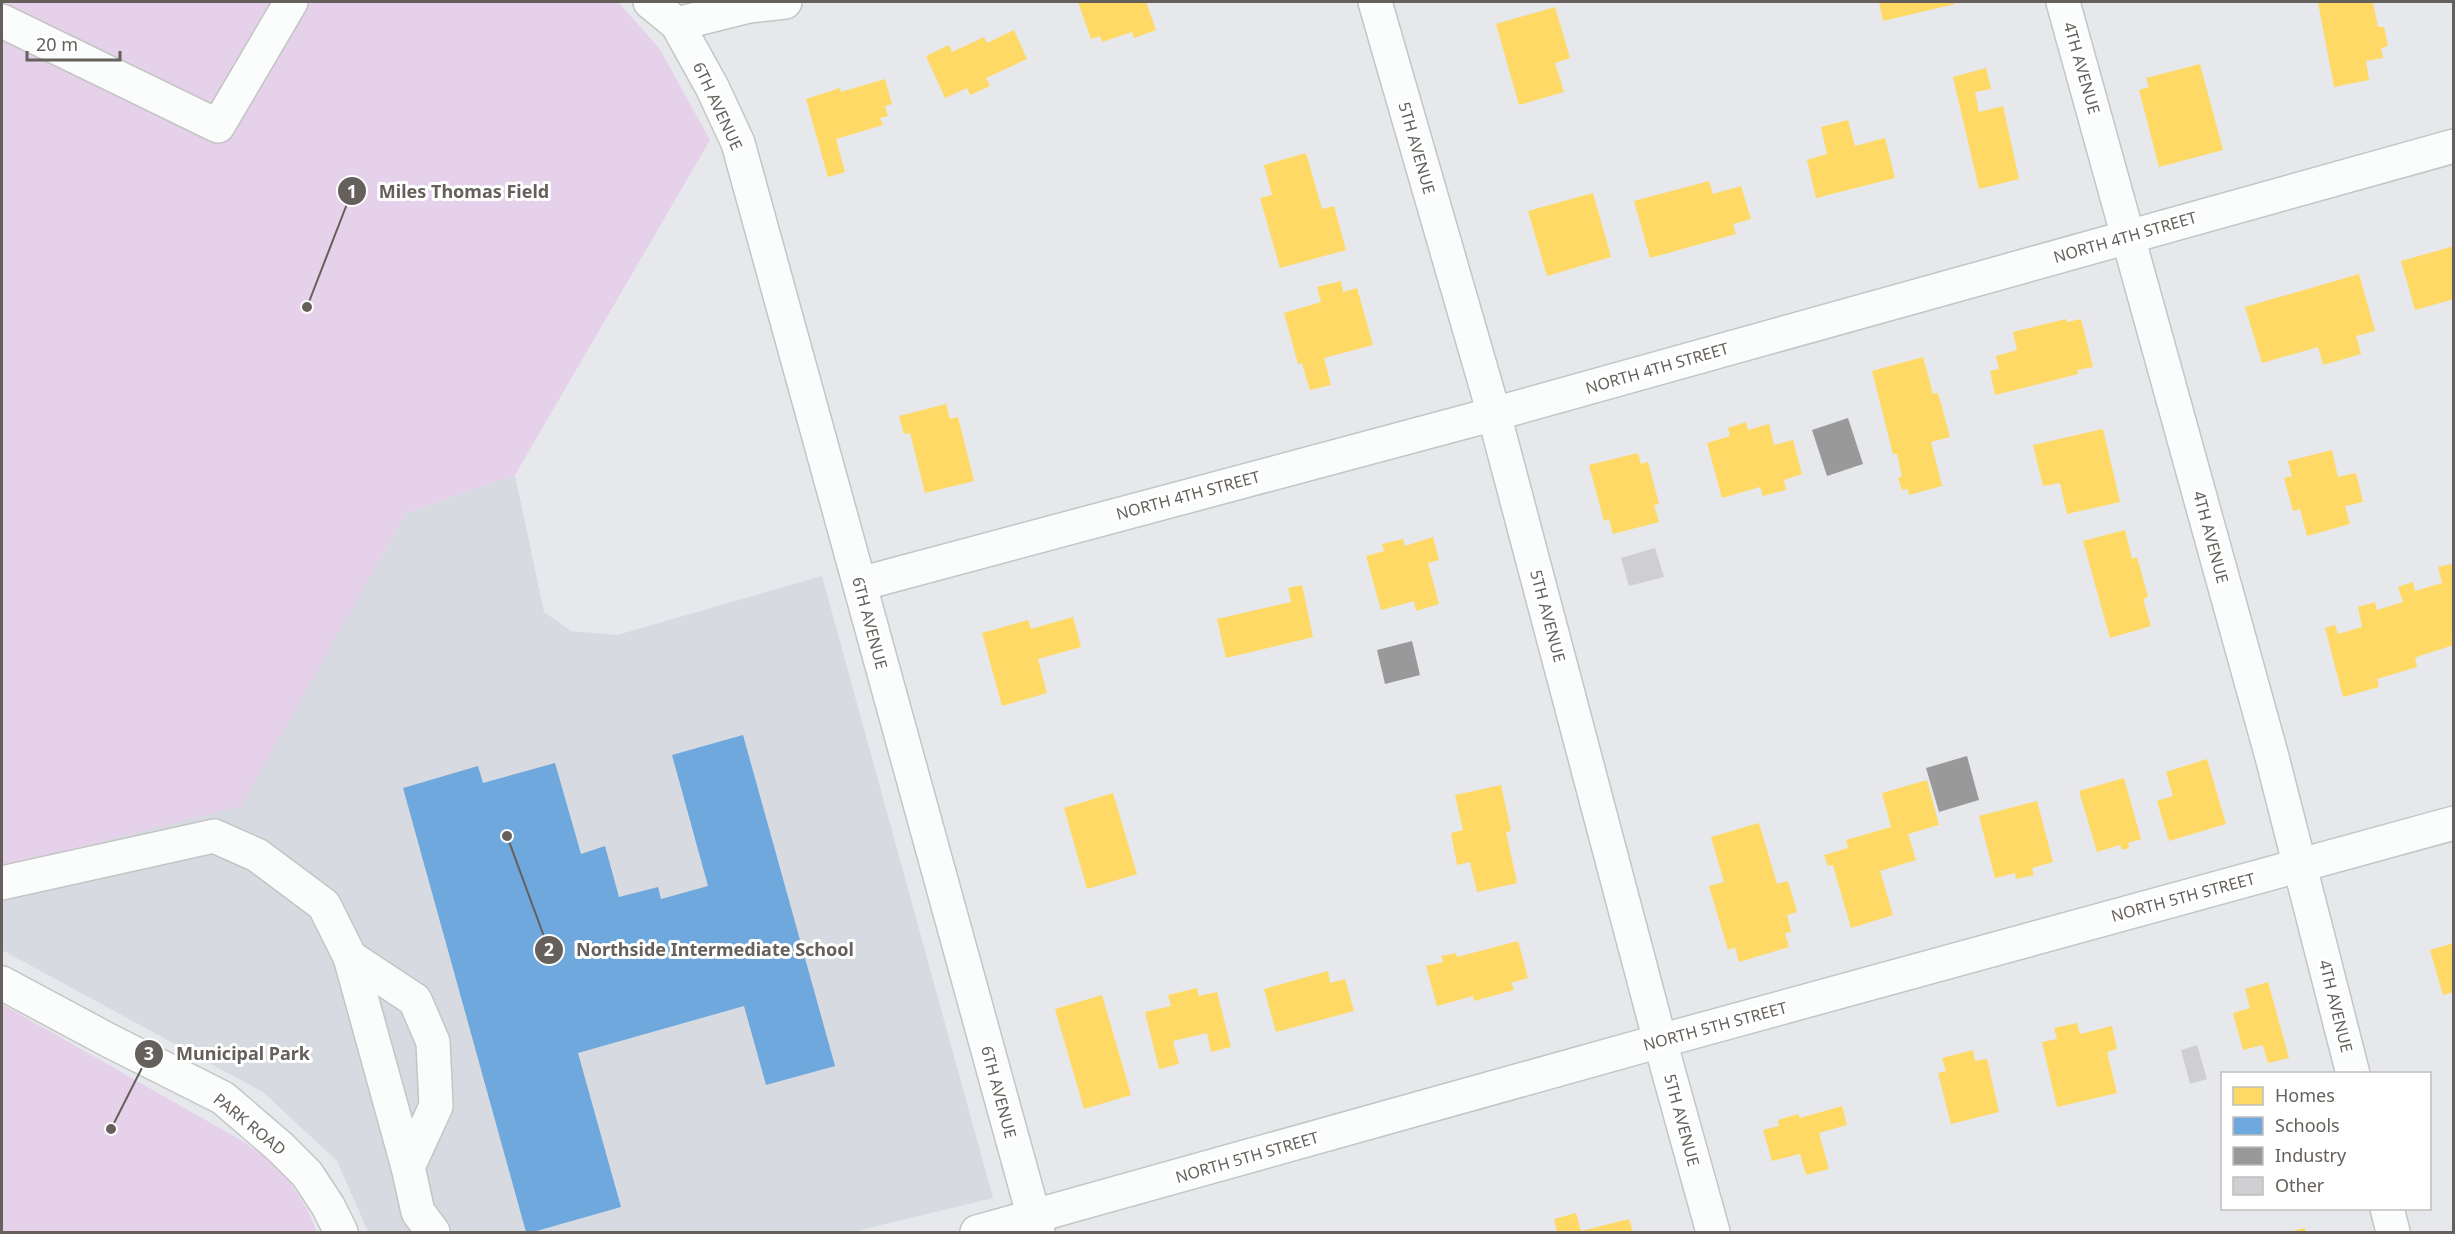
<svg xmlns="http://www.w3.org/2000/svg" width="2455" height="1234" font-family="'Noto Sans',sans-serif">
<style>
.education{fill:#d7dae0}
.green{fill:#e6d1ea}
.homes{fill:#ffd966}
.schools{fill:#6fa8dc}
.industry{fill:#999}
.building{fill:#cfcfd3}
.lines{fill:none;stroke-linecap:round;stroke-linejoin:round}
.minor-casing{stroke:#c4c5c5;stroke-width:36}
.minor{stroke:#fbfcfc;stroke-width:33}
.labels{text-anchor:middle;dominant-baseline:central;stroke-width:6;stroke-linejoin:round;paint-order:stroke}
.street-label{font-size:16px;fill:#65605b;stroke:#fff}
.leader{fill:none;stroke:#65605b;stroke-width:2}
.callout-dot{fill:#65605b;stroke:#fff;stroke-width:2}
.mark-label{font-size:18px;text-anchor:middle;font-weight:bold;fill:#fff}
.callout-label{font-size:18px;text-anchor:middle;font-weight:bold;fill:#65605b;stroke:#fff;stroke-width:6;stroke-linejoin:round;paint-order:stroke}
</style>
<rect width="100%" height="100%" fill="#e6e8ec"/>
<!-- education -->
<path class="education" d="M515,475l29,137 27,19 46,4 205,-59 171,622 -140,34h-485l-31,-71 -74,-69 -261,-142v-83l239,-62 165,-292z"/>
<!-- green -->
<g class="green">
<path d="M2,2h616l41,46 51,92 -195,335 -109,38 -165,293 -239,61z"/>
<path d="M2,1004l242,138 38,28 25,39 10,23h-315z"/>
</g>
<!-- homes -->
<g class="homes">
<path d="M1078,2h68l10,28 -22,8 -2,-6 -30,10 -2,-6 -9,3z"/>
<path d="M1879,2h75l1,2 -72,17z"/>
<path d="M2318,2h55l5,25h6l4,19 -7,2 2,10 -17,3 3,19 -35,7z"/>
<path d="M1555,7l15,51 -15,5 9,29 -45,13 -23,-81z"/>
<path d="M1014,30l13,29 -41,19 4,8 -20,9 -3,-7 -22,10 -19,-42 23,-11 3,7 32,-15 3,6z"/>
<path d="M2200,64l23,86 -64,17 -20,-77 10,-3 -3,-9z"/>
<path d="M1986,68l5,21 -16,3 4,20 24,-6 16,73 -40,10 -26,-112z"/>
<path d="M885,79l7,25 -7,2 3,10 -8,2 3,7 -47,14 9,33 -17,5 -22,-78 34,-11 1,4z"/>
<path d="M1848,120l7,26 30,-8 10,40 -79,20 -9,-38 20,-6 -6,-27z"/>
<path d="M1306,153l16,56 12,-3 12,44 -66,18 -20,-70 12,-3 -8,-30z"/>
<path d="M1709,181l4,13 28,-8 10,33 -18,5 3,10 -86,24 -16,-57z"/>
<path d="M1593,193l18,64 -64,19 -19,-65z"/>
<path d="M2454,246v53l-39,11 -14,-49z"/>
<path d="M2359,274l16,57 -19,5 5,18 -38,11 -5,-18 -56,16 -17,-56z"/>
<path d="M1341,281l2,11 14,-4 16,57 -49,13 7,27 -21,5 -8,-27 -4,1 -14,-51 37,-11 -4,-15z"/>
<path d="M2066,319l1,3 14,-3 12,48 -16,3 1,4 -83,21 -5,-24 9,-2 -3,-13 21,-6 -4,-18z"/>
<path d="M1923,357l10,37 5,-1 12,44 -19,5 11,44 -33,9 -1,-6 -6,1 -4,-12 4,-2 -5,-22h-4l-21,-83z"/>
<path d="M946,404l4,15 8,-2 16,64 -49,12 -15,-60 -6,1 -5,-18z"/>
<path d="M1746,422l2,8 21,-6 5,21 19,-5 9,34 -18,6 2,10 -23,6 -3,-9 -38,11 -15,-55 23,-7 -2,-8z"/>
<path d="M2103,429l17,73 -53,12 -7,-31 -17,3 -10,-41z"/>
<path d="M2332,450l6,27 18,-4 7,29 -18,4 5,18 -43,12 -7,-27 -7,2 -9,-33 8,-2 -4,-15z"/>
<path d="M1638,453l3,11 7,-2 11,42 -5,1 5,17 -46,12 -4,-15 -5,2 -15,-56z"/>
<path d="M2125,530l7,29 5,-2 11,40 -5,2 8,27 -41,12 -27,-97z"/>
<path d="M1433,537l6,23 -11,3 11,41 -23,7 -2,-10 -33,9 -15,-54 18,-5 -2,-7 21,-5 2,7z"/>
<path d="M2451,564l3,10v60l-3,1 3,10 -35,11 -4,2 2,9 -40,12 2,8 -36,10 -18,-69 10,-3 3,9 24,-7 -4,-20 17,-5 2,8 26,-8 -5,-15 15,-5 2,9 27,-8 -4,-16z"/>
<path d="M1302,585l11,52 -87,21 -9,-39 74,-17 -3,-14z"/>
<path d="M1073,617l8,30 -43,12 9,34 -45,13 -20,-73 46,-13 3,9z"/>
<path d="M2207,759l19,65 -57,17 -12,-40 16,-5 -7,-24z"/>
<path d="M2124,778l17,61 -13,4 1,5 -7,2 -2,-5 -23,7 -18,-61z"/>
<path d="M1927,780l12,45 -31,9 8,26 -36,11 13,44 -42,13 -18,-63 -5,1 -4,-11 24,-7 -2,-8 45,-13 -9,-34z"/>
<path d="M1501,785l10,46 -5,1 11,51 -40,9 -7,-30 -13,3 -6,-32 12,-3 -8,-35z"/>
<path d="M1113,793l24,81 -50,15 -23,-81z"/>
<path d="M2037,801l16,61 -21,6 2,7 -18,4 -1,-6 -20,5 -16,-62z"/>
<path d="M1759,823l18,61 11,-3 9,31 -10,3 4,17 -6,1 4,14 -50,15 -4,-15 -7,3 -19,-64 15,-4 -13,-45z"/>
<path d="M1518,941l10,37 -17,5 3,7 -40,11 -1,-5 -36,10 -11,-40 17,-4 -2,-6 15,-3 1,4z"/>
<path d="M2454,943v49l-11,3 -13,-45z"/>
<path d="M1328,971l2,12 15,-4 9,32 -78,21 -12,-43z"/>
<path d="M2268,982l21,76 -21,5 -5,-18 -20,5 -10,-37 17,-5 -5,-19z"/>
<path d="M1197,988l2,8 18,-4 14,55 -20,5 -4,-19 -34,8 6,23 -20,5 -14,-57 26,-6 -3,-11z"/>
<path d="M1102,995l29,100 -47,14 -29,-100z"/>
<path d="M2077,1023l3,11 32,-8 5,23 -10,3 10,41 -60,14 -15,-65 15,-3 -3,-11z"/>
<path d="M1973,1050l2,11 12,-2 12,53 -48,12 -13,-51 8,-2 -4,-13z"/>
<path d="M1842,1106l5,19 -28,8 10,36 -23,6 -6,-21 -28,7 -9,-31 16,-4 -1,-6 20,-6 2,4z"/>
<path d="M1576,1213l5,18 48,-12 4,13h-76l-3,-13z"/>
<path d="M2305,1228l1,4h-17z"/>
</g>
<!-- schools -->
<path class="schools" d="M743,735l92,331 -69,19 -22,-79 -166,47 43,154 -88,25h-7l-123,-444 75,-22 5,17 72,-20 26,91 24,-8 14,51 39,-10 3,12 47,-13 -36,-131z"/>
<!-- industry -->
<g class="industry">
<path d="M1848,418l15,46 -36,12 -15,-46z"/>
<path d="M1412,641l8,34 -35,9 -8,-34z"/>
<path d="M1967,756l12,44 -40,12 -13,-44z"/>
</g>
<!-- building -->
<g class="building">
<path d="M1655,548l9,29 -35,9 -8,-28z"/>
<path d="M2197,1045l10,34 -17,5 -9,-34z"/>
</g>
<g class="lines">
<defs>
<g id="minor">
<path d="M650,2l27,22 35,63 26,56 300,1089"/>
<path d="M1375,2l119,412 166,627 53,191"/>
<path d="M2063,2l209,755 81,317"/>
<path d="M2,21l216,105 73,-124"/>
<path d="M677,24l72,-18 36,-4"/>
<path d="M860,584l634,-170 960,-268"/>
<path d="M2,883l212,-47 43,19 67,50 26,52 65,43 18,42 3,64 -28,61 10,45 15,20"/>
<path d="M350,957l58,210"/>
<path d="M2,983l106,57 115,58 57,49 27,27 21,32 13,26"/>
<path d="M2387,1208l6,24"/>
<path d="M977,1232l683,-191 794,-218"/>
</g>
</defs>
<!-- minor casing -->
<use href="#minor" class="minor-casing"/>
<!-- minor -->
<use href="#minor" class="minor"/>
</g>
<g class="labels">
<!-- street labels -->
<g class="street-label">
<text transform="translate(2082 68) rotate(74)">4TH AVENUE</text>
<text transform="translate(718 106) rotate(65)">6TH AVENUE</text>
<text transform="translate(1417 148) rotate(74)">5TH AVENUE</text>
<text transform="translate(2125 237) rotate(-16)">NORTH 4TH STREET</text>
<text transform="translate(1657 368) rotate(-16)">NORTH 4TH STREET</text>
<text transform="translate(1188 495) rotate(-15)">NORTH 4TH STREET</text>
<text transform="translate(2211 537) rotate(75)">4TH AVENUE</text>
<text transform="translate(1548 616) rotate(75)">5TH AVENUE</text>
<text transform="translate(870 623) rotate(75)">6TH AVENUE</text>
<text transform="translate(2183 897) rotate(-15)">NORTH 5TH STREET</text>
<text transform="translate(2336 1006) rotate(76)">4TH AVENUE</text>
<text transform="translate(1715 1026) rotate(-15)">NORTH 5TH STREET</text>
<text transform="translate(999 1092) rotate(75)">6TH AVENUE</text>
<text transform="translate(1682 1120) rotate(75)">5TH AVENUE</text>
<text transform="translate(250 1124) rotate(39)">PARK ROAD</text>
<text transform="translate(1247 1157) rotate(-16)">NORTH 5TH STREET</text>
</g>
</g>
<!-- callouts -->
<path class="leader" d="M307 307L352 191M507 836L549 950M111 1129L149 1054"/>
<g class="callout-dot">
<circle cx="307" cy="307" r="6"/>
<circle cx="507" cy="836" r="6"/>
<circle cx="111" cy="1129" r="6"/>
<circle cx="352" cy="191" r="15"/>
<circle cx="549" cy="950" r="15"/>
<circle cx="149" cy="1054" r="15"/>
</g>
<g class="mark-label">
<text x="352" y="198">1</text>
<text x="549" y="956">2</text>
<text x="149" y="1060">3</text>
</g>
<g class="callout-label">
<text x="464" y="198">Miles Thomas Field</text>
<text x="715" y="956">Northside Intermediate School</text>
<text x="243" y="1060">Municipal Park</text>
</g>
<!-- border -->
<rect width="2455" height="1234" fill="none" stroke="#65605b" stroke-width="6"/>
<!-- legend -->
<rect x="2221" y="1072" width="210" height="138" fill="#ffffff" stroke="#c1bfbd" stroke-width="1.5"/>
<rect x="2233" y="1087" width="30" height="18" fill="#ffd966" stroke="#c1bfbd" stroke-width="1.5"/>
<text x="2275" y="1102" font-size="18" fill="#65605b">Homes</text>
<rect x="2233" y="1117" width="30" height="18" fill="#6fa8dc" stroke="#c1bfbd" stroke-width="1.5"/>
<text x="2275" y="1132" font-size="18" fill="#65605b">Schools</text>
<rect x="2233" y="1147" width="30" height="18" fill="#999999" stroke="#c1bfbd" stroke-width="1.5"/>
<text x="2275" y="1162" font-size="18" fill="#65605b">Industry</text>
<rect x="2233" y="1177" width="30" height="18" fill="#cfcfd3" stroke="#c1bfbd" stroke-width="1.5"/>
<text x="2275" y="1192" font-size="18" fill="#65605b">Other</text>
<!-- scale -->
<path d="M27 51v9h93v-9" fill="none" stroke="#65605b" stroke-width="3"/>
<text x="36" y="51" font-size="18" fill="#65605b" stroke="#ffffff" stroke-width="4.5" paint-order="stroke">20 m</text>
</svg>
